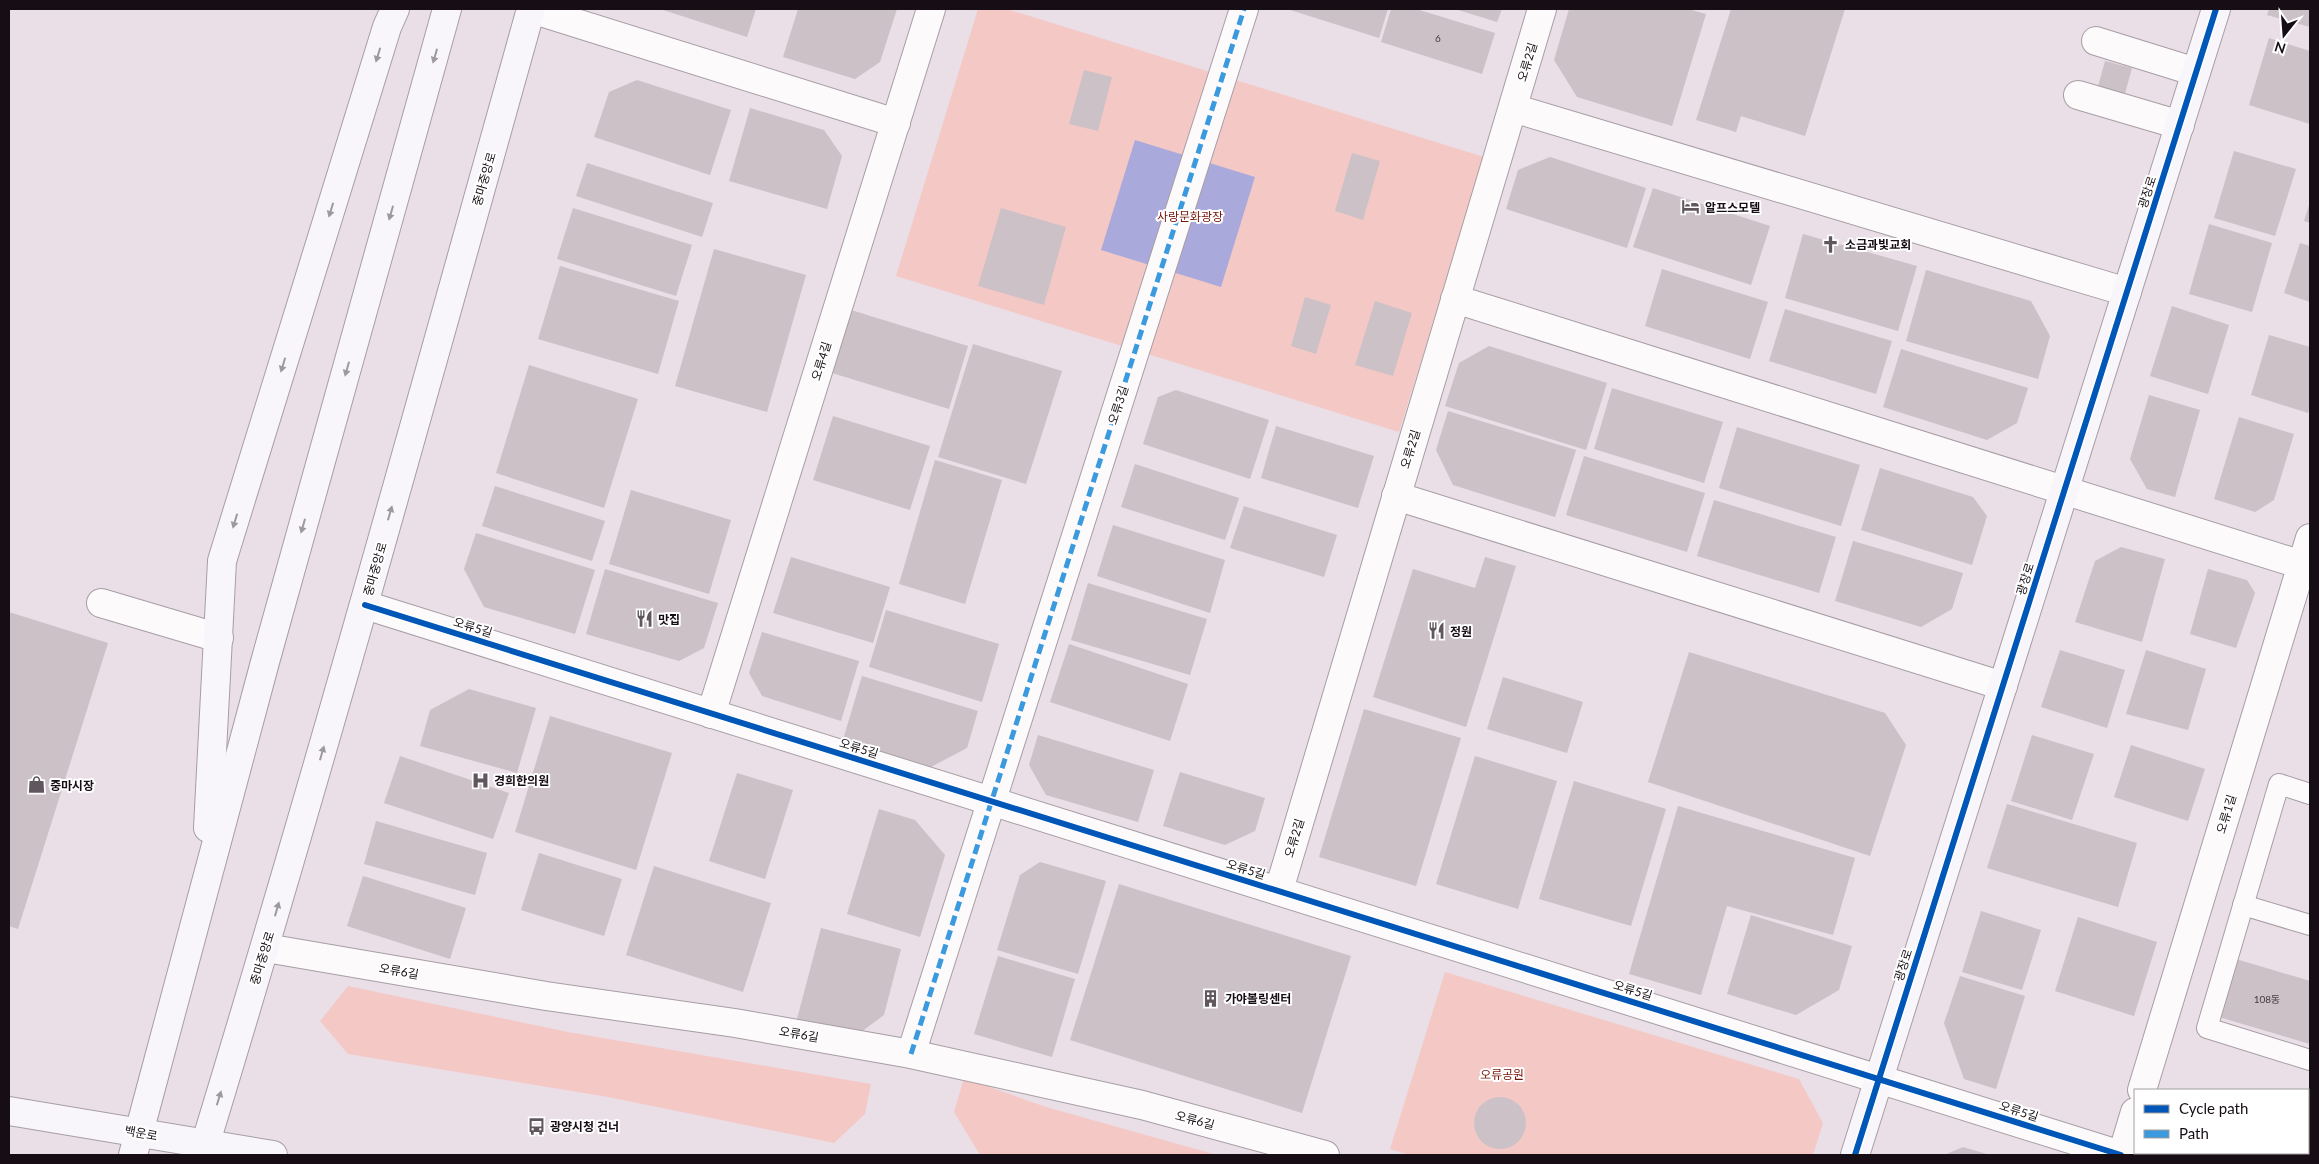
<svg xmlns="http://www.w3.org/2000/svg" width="2319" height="1164" font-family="Lato,'Noto Sans KR',sans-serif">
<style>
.green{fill:#f4c9c5}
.water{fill:#aaa9dc}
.building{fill:#ccc1c7}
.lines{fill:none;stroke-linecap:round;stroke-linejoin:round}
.lane-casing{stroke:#a79ea5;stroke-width:22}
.street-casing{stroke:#a79ea5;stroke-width:30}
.secondary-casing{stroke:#a79ea5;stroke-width:30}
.lane{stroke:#fcfafb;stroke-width:20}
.street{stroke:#fcfafb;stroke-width:28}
.secondary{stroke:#f8f6fa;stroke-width:28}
.quiet{stroke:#3b9ade;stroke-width:5;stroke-dasharray:10 5;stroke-linecap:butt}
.cycleway-casing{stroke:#fff;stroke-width:9}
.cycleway{stroke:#0057b8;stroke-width:6}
.oneway{fill:#9e999e}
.labels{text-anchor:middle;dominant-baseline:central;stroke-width:4;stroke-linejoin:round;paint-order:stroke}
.number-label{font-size:10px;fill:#443b41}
.street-label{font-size:12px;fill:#160e14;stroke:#fff}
.poi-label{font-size:12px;font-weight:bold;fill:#160e14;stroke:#fff;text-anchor:start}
.park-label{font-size:12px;fill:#76160a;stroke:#fff}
</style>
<rect width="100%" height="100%" fill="#eadee7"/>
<!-- green -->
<g class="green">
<path d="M978,9h29l477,148 -85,275 -503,-156z"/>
<path d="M1445,972l354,107 24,44 -10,32h-404l-19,-6z"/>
<path d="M348,986l220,46 303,52 -6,30 -31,29 -226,-46 -260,-43 -28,-33z"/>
<path d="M964,1078l82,29 171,48h-237l-26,-43z"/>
</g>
<!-- water -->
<path class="water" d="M1135,140l120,37 -34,110 -120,-37z"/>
<!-- building -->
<g class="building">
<path d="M660,9h96l-9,28z"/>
<path d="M798,9h99l-17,53 -25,17 -72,-22z"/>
<path d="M1287,9h101l-9,29z"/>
<path d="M1391,9h25l79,24 -13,41 -101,-32z"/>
<path d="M1455,9h47l-5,13z"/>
<path d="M1569,9h119l18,5 -34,112 -95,-29 -23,-37z"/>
<path d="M1731,9h114l-40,127 -64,-20 -5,16 -40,-12z"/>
<path d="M2269,9h41v18l-43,-12z"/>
<path d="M2269,38l41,13v73l-61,-19z"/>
<path d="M2105,61l27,7 -8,29 -27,-7z"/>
<path d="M1084,70l28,7 -14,54 -29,-7z"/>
<path d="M637,80l94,30 -21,65 -116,-38 15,-45z"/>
<path d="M750,108l74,22 18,26 -15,53 -98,-28z"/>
<path d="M2234,151l62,18 -21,67 -61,-18z"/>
<path d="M1352,153l28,8 -17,59 -28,-9z"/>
<path d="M1550,157l96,31 -19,60 -121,-39 12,-39z"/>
<path d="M587,163l126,40 -11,34 -126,-41z"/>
<path d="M1653,188l117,38 -19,59 -118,-38z"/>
<path d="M2310,202v21l-6,-2z"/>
<path d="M573,208l119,37 -16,51 -119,-37z"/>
<path d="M1001,208l65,19 -22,78 -66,-19z"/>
<path d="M2209,224l63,19 -20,69 -63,-18z"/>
<path d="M1803,234l114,32 -19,65 -113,-33z"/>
<path d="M2300,243l10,3v56l-26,-9z"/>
<path d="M714,249l92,26 -39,137 -92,-26z"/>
<path d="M560,266l119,35 -21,73 -120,-35z"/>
<path d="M1662,269l106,33 -18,57 -105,-33z"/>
<path d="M1926,270l105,31 19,35 -12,43 -132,-38z"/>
<path d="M1305,297l26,8 -15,49 -25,-8z"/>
<path d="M1375,301l37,12 -19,63 -38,-11z"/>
<path d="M2172,306l57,19 -21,69 -58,-18z"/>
<path d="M1785,309l107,32 -16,53 -107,-33z"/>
<path d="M851,310l117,36 -19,63 -117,-36z"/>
<path d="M2269,335l41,12v59l-2,7 -57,-18z"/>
<path d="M973,344l89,27 -36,113 -88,-27z"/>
<path d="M1489,346l118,37 -21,67 -141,-44 14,-43z"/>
<path d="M1901,349l127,39 -11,35 -30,17 -104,-33z"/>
<path d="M529,365l109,34 -34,109 -108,-35z"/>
<path d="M1612,388l111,34 -19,61 -110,-34z"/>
<path d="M1176,390l93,30 -19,59 -107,-35 15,-47z"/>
<path d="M2149,395l51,15 -25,87 -28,-8 -17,-30z"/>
<path d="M1448,411l128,39 -21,67 -102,-32 -17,-35z"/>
<path d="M833,416l97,30 -20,64 -97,-30z"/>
<path d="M2239,417l55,17 -20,66 -19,12 -41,-13z"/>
<path d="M1276,426l98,30 -16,52 -97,-30z"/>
<path d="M1737,427l123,38 -19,61 -122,-38z"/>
<path d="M1584,456l121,37 -18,59 -121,-37z"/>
<path d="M935,460l67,20 -37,124 -66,-20z"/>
<path d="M1135,464l104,34 -14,42 -104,-33z"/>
<path d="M1880,468l93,29 14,19 -15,49 -111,-35z"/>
<path d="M495,486l110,35 -13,40 -110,-35z"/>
<path d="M631,490l100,30 -22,74 -100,-30z"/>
<path d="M1714,500l122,37 -17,56 -122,-37z"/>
<path d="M1244,506l93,29 -13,42 -94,-29z"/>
<path d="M1113,525l112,35 -15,53 -113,-37z"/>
<path d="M476,533l119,37 -20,64 -91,-27 -20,-38z"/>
<path d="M1853,541l110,32 -11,36 -31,18 -86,-26z"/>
<path d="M2121,547l44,12 -23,83 -67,-20 20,-61z"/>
<path d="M791,557l99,30 -17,56 -100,-30z"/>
<path d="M1485,557l31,9 -50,161 -93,-30 40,-128 62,19z"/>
<path d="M605,569l113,34 -14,45 -25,13 -93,-27z"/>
<path d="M2208,569l39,11 8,13 -19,55 -46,-14z"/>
<path d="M1088,583l119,36 -17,56 -119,-35z"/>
<path d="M886,610l113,34 -17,58 -113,-35z"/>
<path d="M9,612l99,31 -90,286 -9,-3z"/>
<path d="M762,632l97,29 -18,60 -79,-25 -13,-23z"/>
<path d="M1069,644l119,40 -18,57 -120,-39z"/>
<path d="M2060,650l65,20 -18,58 -66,-21z"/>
<path d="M2146,650l60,19 -18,61 -62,-16z"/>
<path d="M1689,652l196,61 21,32 -36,111 -222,-74z"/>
<path d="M862,676l116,35 -11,37 -40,21 -85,-26z"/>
<path d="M1503,677l80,25 -16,51 -80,-24z"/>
<path d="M469,689l67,19 -19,65 -97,-27 10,-36z"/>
<path d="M1364,709l97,29 -45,148 -97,-29z"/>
<path d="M550,716l122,37 -36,117 -121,-38z"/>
<path d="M1038,735l116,35 -16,52 -92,-27 -17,-30z"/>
<path d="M2032,735l62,19 -22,66 -61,-19z"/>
<path d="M2131,745l74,24 -17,52 -74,-24z"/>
<path d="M400,756l109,37 -16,46 -109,-36z"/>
<path d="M1475,756l82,25 -39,128 -82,-25z"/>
<path d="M1180,772l85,26 -10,33 -30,14 -62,-19z"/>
<path d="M737,773l56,17 -28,89 -56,-18z"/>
<path d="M1574,781l92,28 -35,117 -92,-27z"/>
<path d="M2007,804l130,39 -19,64 -131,-39z"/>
<path d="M1678,806l177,52 -22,77 -106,-29 -26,89 -72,-21z"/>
<path d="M879,809l36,11 30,35 -25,82 -73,-23z"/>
<path d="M376,821l111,32 -12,42 -111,-31z"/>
<path d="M539,853l83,26 -18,57 -83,-26z"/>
<path d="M1040,862l66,19 -28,93 -81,-24 23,-75z"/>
<path d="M654,866l117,37 -28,89 -117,-37z"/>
<path d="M363,876l103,32 -16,51 -103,-33z"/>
<path d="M1119,884l232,72 -49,157 -232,-73z"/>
<path d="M1981,911l60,19 -19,60 -60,-18z"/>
<path d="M1751,915l101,31 -13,44 -43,25 -69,-21z"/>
<path d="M2078,917l79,25 -23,74 -79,-25z"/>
<path d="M821,928l80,21 -17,66 -27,20 -60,-16z"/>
<path d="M998,956l77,23 -23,78 -78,-23z"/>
<path d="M2236,959l74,22v63l-91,-27z"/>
<path d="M1960,976l65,20 -29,93 -32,-10 -20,-56z"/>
<circle cx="1500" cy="1123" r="26"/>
<path d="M1963,1147l27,8h-46z"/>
</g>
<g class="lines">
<defs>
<g id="lane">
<path d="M2310,794l-31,-10 -72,244 103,32"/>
<path d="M2243,905l67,20"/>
</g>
<g id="street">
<path d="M531,9l365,114"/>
<path d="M2096,41l100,31"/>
<path d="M2078,95l102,30"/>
<path d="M1513,108l614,184"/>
<path d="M1455,299l847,266"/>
<path d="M1396,496l607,190"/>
<path d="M101,603l118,35"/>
<path d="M365,605l1756,550"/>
<path d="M711,714l220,-705"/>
<path d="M1279,890l263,-881"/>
<path d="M266,948l280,48 189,27 176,31 231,51 183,50"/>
<path d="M911,1054l333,-1045"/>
<path d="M2142,1090l168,-552"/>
<path d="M2122,1155l13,-43"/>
</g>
<g id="secondary">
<path d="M208,828l14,-267 165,-534 8,-18"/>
<path d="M9,1111l264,44"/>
<path d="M133,1155l132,-493 182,-653"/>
<path d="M202,1155c116,-380 222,-763 329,-1146"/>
<path d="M1855,1155l361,-1146"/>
</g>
</defs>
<!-- lane casing -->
<use href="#lane" class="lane-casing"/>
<!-- street casing -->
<use href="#street" class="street-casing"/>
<!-- secondary casing -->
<use href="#secondary" class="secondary-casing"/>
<!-- lane -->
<use href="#lane" class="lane"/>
<!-- street -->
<use href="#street" class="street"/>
<!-- secondary -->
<use href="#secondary" class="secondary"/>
<!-- quiet -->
<path class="quiet" d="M911,1054l333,-1045"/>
<defs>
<g id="cycleway">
<path d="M365,605l1756,550"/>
<path d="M1855,1155l361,-1146"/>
</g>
</defs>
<!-- cycleway casing -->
<use href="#cycleway" class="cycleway-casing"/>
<!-- cycleway -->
<use href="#cycleway" class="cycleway"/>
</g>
<!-- one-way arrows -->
<defs><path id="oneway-solid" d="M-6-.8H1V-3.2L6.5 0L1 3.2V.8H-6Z" transform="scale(1.25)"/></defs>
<g class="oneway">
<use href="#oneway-solid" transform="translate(378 55) rotate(107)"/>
<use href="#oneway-solid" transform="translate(435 56) rotate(106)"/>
<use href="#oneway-solid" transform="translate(331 210) rotate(107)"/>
<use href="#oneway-solid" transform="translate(391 213) rotate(106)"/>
<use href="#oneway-solid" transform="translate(283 365) rotate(107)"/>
<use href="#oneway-solid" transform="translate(347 369) rotate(106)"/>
<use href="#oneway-solid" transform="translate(390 513) rotate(-74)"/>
<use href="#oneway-solid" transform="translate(235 521) rotate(107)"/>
<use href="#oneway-solid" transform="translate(303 526) rotate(106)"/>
<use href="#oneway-solid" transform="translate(322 753) rotate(-74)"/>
<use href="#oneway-solid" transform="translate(277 909) rotate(-74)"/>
<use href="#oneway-solid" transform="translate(219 1098) rotate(-73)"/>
</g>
<!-- icons -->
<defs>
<symbol id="hotel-bare" viewBox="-9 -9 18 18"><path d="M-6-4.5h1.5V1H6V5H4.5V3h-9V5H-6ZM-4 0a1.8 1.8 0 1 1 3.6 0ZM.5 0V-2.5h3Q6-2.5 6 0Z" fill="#60575e" stroke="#fff" stroke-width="2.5" paint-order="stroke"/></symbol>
<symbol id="church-bare" viewBox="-9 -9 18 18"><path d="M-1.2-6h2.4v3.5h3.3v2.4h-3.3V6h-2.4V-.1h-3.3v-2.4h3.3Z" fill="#60575e" stroke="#fff" stroke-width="2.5" paint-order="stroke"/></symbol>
<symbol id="restaurant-bare" viewBox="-9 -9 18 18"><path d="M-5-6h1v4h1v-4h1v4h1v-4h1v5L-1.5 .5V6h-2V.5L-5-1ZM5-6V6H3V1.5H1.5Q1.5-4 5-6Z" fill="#60575e" stroke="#fff" stroke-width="2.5" paint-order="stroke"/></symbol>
<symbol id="hospital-bare" viewBox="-9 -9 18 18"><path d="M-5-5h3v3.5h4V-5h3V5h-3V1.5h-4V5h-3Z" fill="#60575e" stroke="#fff" stroke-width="2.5" paint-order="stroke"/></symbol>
<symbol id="shop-bare" viewBox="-9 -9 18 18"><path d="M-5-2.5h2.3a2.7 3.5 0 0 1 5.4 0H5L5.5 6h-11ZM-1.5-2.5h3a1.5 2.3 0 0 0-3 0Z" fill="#60575e" stroke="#fff" stroke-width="2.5" paint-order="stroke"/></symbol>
<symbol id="building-bare" viewBox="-9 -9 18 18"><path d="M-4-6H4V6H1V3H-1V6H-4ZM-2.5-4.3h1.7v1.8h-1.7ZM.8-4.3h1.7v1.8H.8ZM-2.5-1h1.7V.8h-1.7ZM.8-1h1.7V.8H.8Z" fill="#60575e" stroke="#fff" stroke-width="2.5" paint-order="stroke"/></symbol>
<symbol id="bus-bare" viewBox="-9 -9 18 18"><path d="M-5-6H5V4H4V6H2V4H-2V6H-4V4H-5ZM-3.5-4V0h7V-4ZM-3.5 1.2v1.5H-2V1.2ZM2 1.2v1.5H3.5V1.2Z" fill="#60575e" stroke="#fff" stroke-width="2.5" paint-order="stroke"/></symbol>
</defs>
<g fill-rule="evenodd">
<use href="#hotel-bare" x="1678" y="194" width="25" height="25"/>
<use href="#church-bare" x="1818" y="232" width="25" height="25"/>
<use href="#restaurant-bare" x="632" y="606" width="25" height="25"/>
<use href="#restaurant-bare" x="1424" y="618" width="25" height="25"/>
<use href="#hospital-bare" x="468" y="768" width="25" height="25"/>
<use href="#shop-bare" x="24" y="772" width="25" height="25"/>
<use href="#building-bare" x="1198" y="986" width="25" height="25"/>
<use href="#bus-bare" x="524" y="1114" width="25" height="25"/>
</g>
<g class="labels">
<!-- number labels -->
<g class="number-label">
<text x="1438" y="38">6</text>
<text x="2267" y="999">108동</text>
</g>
<!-- street labels -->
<g class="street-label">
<text transform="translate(1527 62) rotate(-73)">오류2길</text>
<text transform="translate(484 179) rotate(-74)">중마중앙로</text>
<text transform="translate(2147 192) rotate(-72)">광장로</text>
<text transform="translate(821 361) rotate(-73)">오류4길</text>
<text transform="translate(1118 405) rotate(-72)">오류3길</text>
<text transform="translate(1410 449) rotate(-73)">오류2길</text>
<text transform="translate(375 569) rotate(-74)">중마중앙로</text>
<text transform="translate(2025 579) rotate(-73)">광장로</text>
<text transform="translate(473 627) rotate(17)">오류5길</text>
<text transform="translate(859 748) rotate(17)">오류5길</text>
<text transform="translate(2226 814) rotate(-73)">오류1길</text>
<text transform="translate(1294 838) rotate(-73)">오류2길</text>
<text transform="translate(1246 869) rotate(17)">오류5길</text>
<text transform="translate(262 958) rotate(-73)">중마중앙로</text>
<text transform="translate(1903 965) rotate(-72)">광장로</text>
<text transform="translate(399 971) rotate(10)">오류6길</text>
<text transform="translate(1633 990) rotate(17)">오류5길</text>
<text transform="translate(799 1034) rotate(10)">오류6길</text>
<text transform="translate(2019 1111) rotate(18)">오류5길</text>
<text transform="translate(1195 1120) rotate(15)">오류6길</text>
<text transform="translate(141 1133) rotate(10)">백운로</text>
</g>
<!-- poi labels -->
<g class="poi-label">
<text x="1705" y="207">알프스모텔</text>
<text x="1845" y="244">소금과빛교회</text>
<text x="658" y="619">맛집</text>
<text x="1450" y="631">정원</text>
<text x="494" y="780">경희한의원</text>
<text x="50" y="785">중마시장</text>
<text x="1225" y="998">가야볼링센터</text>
<text x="550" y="1126">광양시청 건너</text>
</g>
<!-- park labels -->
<g class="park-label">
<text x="1190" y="216">사랑문화광장</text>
<text x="1502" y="1074">오류공원</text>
</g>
</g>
<!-- border -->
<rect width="2319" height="1164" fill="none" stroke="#160e14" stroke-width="20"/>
<!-- legend -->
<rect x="2134" y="1089" width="175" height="65" fill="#ffffff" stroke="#a29fa1"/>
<rect x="2144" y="1105" width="25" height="8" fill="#0057b8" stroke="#a29fa1"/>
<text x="2179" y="1114" font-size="15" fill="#160e14">Cycle path</text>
<rect x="2144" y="1130" width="25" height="8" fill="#3b9ade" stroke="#a29fa1"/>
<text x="2179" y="1139" font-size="15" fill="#160e14">Path</text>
<!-- north arrow -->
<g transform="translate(2284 35) rotate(197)" stroke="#ffffff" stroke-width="4" paint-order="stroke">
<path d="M0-4L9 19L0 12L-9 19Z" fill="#160e14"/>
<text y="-8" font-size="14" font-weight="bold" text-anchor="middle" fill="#160e14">N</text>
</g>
</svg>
